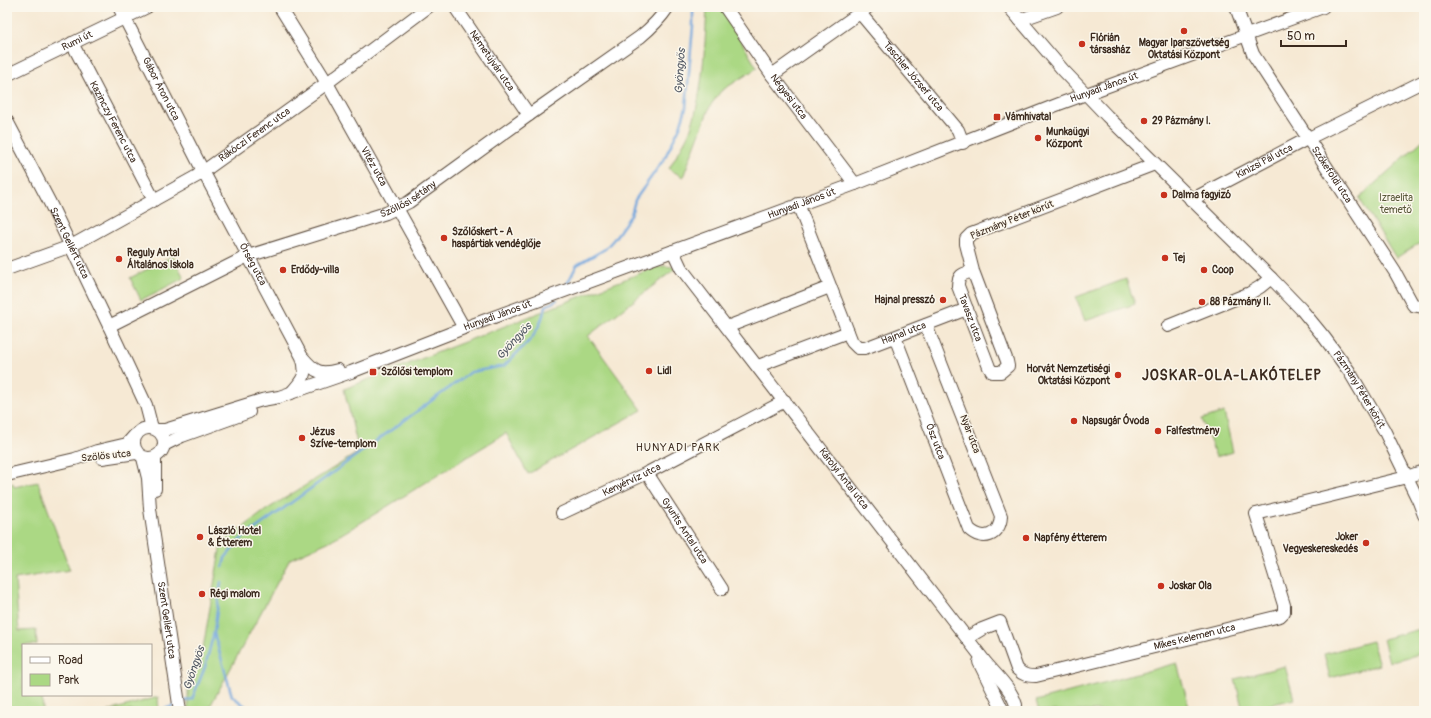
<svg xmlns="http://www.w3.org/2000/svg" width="1431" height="718" font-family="Pangolin,sans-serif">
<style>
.green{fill:#abd884;stroke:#738151}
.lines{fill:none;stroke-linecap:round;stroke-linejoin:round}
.stream{stroke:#70a5dd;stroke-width:2.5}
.minor-casing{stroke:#574739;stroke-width:14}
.minor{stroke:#fff;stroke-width:12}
.rail-casing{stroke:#3b2a1e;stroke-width:4}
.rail{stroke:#fbf7ec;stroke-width:2.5;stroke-dasharray:8;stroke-linecap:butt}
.poi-dot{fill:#c8321e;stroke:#fbf7ec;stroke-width:1.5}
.labels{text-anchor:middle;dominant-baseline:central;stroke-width:3;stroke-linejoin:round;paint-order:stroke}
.poi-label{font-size:10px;font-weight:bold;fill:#3b2a1e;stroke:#fbf7ec;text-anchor:start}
.street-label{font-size:10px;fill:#3b2a1e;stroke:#fbf7ec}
.park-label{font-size:10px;fill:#575638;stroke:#fbf7ec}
.water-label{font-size:11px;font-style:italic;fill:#4e5561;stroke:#fbf7ec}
.neighbourhood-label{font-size:11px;letter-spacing:1px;fill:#3b2a1e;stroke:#fbf7ec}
.district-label{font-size:14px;font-weight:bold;letter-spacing:1px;fill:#3b2a1e;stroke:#fbf7ec}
</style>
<rect width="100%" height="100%" fill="#fbf7ec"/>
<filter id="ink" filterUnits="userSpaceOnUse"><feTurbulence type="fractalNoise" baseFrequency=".025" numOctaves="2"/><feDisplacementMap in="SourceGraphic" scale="8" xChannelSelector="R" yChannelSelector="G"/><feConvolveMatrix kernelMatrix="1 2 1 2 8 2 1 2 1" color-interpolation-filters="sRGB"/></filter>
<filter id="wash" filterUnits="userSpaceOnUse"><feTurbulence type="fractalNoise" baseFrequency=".012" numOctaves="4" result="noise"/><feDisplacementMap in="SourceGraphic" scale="16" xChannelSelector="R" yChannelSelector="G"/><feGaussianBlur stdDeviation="0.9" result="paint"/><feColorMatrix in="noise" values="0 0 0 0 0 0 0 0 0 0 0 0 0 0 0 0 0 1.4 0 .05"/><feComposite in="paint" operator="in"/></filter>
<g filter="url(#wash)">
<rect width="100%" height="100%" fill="#f6e9d4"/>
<!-- green -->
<g class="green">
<path d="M707,7h14l36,61 -36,23 -11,15 -27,71 -14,-8c6,-12 18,-29 22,-41 12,-35 14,-83 16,-121z"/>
<path d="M1424,139v107l-6,-2 -22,14 -37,-60z"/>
<path d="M173,256l11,22 -43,22 -11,-22z"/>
<path d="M665,266l7,1 3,2 -87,67 54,74 -114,64 -22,-41 -144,89 -34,20 -38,17 -82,151 -2,1h-18v-31l15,-32 18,-104 45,-34 93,-58 -15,-63 312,-122z"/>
<path d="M1126,279l9,25 -50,17 -9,-24z"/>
<path d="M1224,412l9,40 -17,5 -14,-38z"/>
<path d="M38,482l32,88 -55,9 4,52 17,-1 1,15h-14v50h19l1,16h-36v-226l6,-2 1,4z"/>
<path d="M1424,628v25l-35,9 -6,-23z"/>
<path d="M1372,641l7,24 -49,13 -6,-24z"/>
<path d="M1177,663l13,48h-151l-3,-10z"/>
<path d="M1285,666l9,33 -51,12 -8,-32z"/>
<path d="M158,697l1,14h-51z"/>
</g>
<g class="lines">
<!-- stream -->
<g class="stream">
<path d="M566,286l11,-21 28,-16 9,-10 17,-24 4,-15 29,-41 16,-32 6,-19 7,-82v-19"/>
<path d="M223,567l2,-9 15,-18 231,-168 33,-6 28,-28 8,-14 6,-18 11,-6"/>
<path d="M214,633l18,63 20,15"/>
<path d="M182,702l10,-3 13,-32 9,-35 7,-50"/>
<path d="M159,711l17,-6"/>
</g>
</g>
</g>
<g filter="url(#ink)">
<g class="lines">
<defs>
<g id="minor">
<path id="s1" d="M119,7l84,164 99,186c6,17 1,23 -11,36"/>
<path id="s2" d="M280,7l47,76 137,245"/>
<path id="s3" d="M455,7l74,108"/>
<path id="s4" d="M725,7l47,68 83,109"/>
<path id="s5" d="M1009,7l54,63 44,46 164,162 30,31 23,28 25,34 35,59 35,72 5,13"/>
<path id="s6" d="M1236,7l17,47 142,218 18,33 11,2"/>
<path id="s7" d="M860,13l98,117 5,13"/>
<path d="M1020,20l37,-13"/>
<path id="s8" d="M72,43l82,157"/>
<path id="s9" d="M7,75l140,-68"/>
<path d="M772,75l96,-68"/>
<path id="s10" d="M7,121l43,82 59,123 37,79 6,23"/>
<path id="s11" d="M1191,200l116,-61 117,-58"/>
<path id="s12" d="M798,204l54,138 6,6h7l102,-39"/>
<path id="s13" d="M673,251l8,17 305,395c11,13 25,25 30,42"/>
<path id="s14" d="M7,269l64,-23 126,-70 130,-93 101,-76"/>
<path id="s15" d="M973,271c-10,3 -15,3 -15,15l31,81 3,5h9l7,-6 -1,-5 -34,-90 -7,-27v-5l5,-5 184,-70"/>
<path id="s16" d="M109,326l139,-70 138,-43 23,-11 120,-87 111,-78c11,-9 20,-18 28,-30"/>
<path d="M1168,326l82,-33 10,-6 11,-9"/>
<path d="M727,327l103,-40"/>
<path id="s17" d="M895,337l74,192c14,13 31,7 32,-13l-75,-191"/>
<path d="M303,358c12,14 17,17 35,12"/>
<path d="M758,366l90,-34"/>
<circle cx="149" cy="443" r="15"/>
<path id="s18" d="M157,430h8l97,-30 17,-3 72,-25 113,-44 391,-144 204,-80 264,-97"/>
<path d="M164,445l18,-9 67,-24"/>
<path d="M102,458l34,-5"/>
<path id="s19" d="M143,458l5,20 2,31 30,202"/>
<path id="s20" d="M647,473l75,116"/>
<path d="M7,475l68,-16 22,-8 30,-7 8,-9"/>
<path d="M155,489v-32"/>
<path id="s21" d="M562,513l85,-40 138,-72"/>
<path id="s22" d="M967,638l15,-9 18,-7 17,47c6,6 10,7 19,7l244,-60 4,-4v-7l-28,-91 151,-37 17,-6"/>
<path d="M979,662l24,49"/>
</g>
</defs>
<!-- minor casing -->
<use href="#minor" class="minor-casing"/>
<!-- minor -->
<use href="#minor" class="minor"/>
<defs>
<path id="rail" d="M1420,711l4,-1"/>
</defs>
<!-- rail casing -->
<use href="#rail" class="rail-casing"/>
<!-- rail -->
<use href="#rail" class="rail"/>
</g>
</g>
<!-- markers -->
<g class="poi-dot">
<circle cx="1184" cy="31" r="4"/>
<circle cx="1082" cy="44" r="4"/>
<rect x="993" y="113" width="8" height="8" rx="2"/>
<circle cx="1144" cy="121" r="4"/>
<circle cx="1038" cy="138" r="4"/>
<circle cx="1164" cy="195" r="4"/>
<circle cx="444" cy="238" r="4"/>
<circle cx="1165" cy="258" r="4"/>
<circle cx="119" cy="259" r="4"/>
<circle cx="283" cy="270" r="4"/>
<circle cx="1204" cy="270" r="4"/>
<circle cx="943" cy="300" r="4"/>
<circle cx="1202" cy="302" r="4"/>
<circle cx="649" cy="371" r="4"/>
<rect x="369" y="368" width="8" height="8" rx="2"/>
<circle cx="1118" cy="375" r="4"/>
<circle cx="1074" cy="421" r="4"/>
<circle cx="1158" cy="431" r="4"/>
<circle cx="302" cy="438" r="4"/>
<circle cx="200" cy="537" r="4"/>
<circle cx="1026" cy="538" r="4"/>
<circle cx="1366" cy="543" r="4"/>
<circle cx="1161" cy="586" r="4"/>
<circle cx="202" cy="594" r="4"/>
</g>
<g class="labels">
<!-- poi labels -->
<g class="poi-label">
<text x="1090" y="38">Flórián<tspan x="1090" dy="12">társasház</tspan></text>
<text x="1184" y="43" text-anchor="middle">Magyar Iparszövetség<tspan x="1184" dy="12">Oktatási Központ</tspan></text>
<text x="1005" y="117">Vámhivatal</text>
<text x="1152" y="121">29 Pázmány I.</text>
<text x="1046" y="132">Munkaügyi<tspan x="1046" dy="12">Központ</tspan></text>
<text x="1172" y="195">Dalma fagyizó</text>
<text x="452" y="232">Szőlőskert - A<tspan x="452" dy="12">haspártiak vendéglője</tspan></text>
<text x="127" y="253">Reguly Antal<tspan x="127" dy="12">Általános Iskola</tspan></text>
<text x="1173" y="258">Tej</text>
<text x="291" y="270">Erdődy-villa</text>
<text x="1212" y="270">Coop</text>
<text x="935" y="300" text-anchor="end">Hajnal presszó</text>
<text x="1210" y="302">88 Pázmány II.</text>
<text x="1110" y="369" text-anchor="end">Horvát Nemzetiségi<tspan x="1110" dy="12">Oktatási Központ</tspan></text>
<text x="657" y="371">Lidl</text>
<text x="381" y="372">Szőlősi templom</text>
<text x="1082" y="421">Napsugár Óvoda</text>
<text x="1166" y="431">Falfestmény</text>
<text x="310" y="432">Jézus<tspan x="310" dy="12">Szíve-templom</tspan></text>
<text x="208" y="531">László Hotel<tspan x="208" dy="12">&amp; Étterem</tspan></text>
<text x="1358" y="537" text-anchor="end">Joker<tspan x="1358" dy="12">Vegyeskereskedés</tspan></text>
<text x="1034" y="538">Napfény étterem</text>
<text x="1169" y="586">Joskar Ola</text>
<text x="210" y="594">Régi malom</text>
</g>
<!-- street labels -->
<g class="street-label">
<text stroke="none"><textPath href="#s9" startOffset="78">Rumi út</textPath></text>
<text stroke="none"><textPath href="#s3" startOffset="65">Németújvár utca</textPath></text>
<text stroke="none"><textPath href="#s7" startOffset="83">Taschler József utca</textPath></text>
<text stroke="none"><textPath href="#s18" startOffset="1008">Hunyadi János út</textPath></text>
<text stroke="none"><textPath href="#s1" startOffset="92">Gábor Áron utca</textPath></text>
<text stroke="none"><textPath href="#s4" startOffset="110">Négyesi utca</textPath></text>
<text stroke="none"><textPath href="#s8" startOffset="89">Kazinczy Ferenc utca</textPath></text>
<text stroke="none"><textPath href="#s14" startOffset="283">Rákóczi Ferenc utca</textPath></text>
<text stroke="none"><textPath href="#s11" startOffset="83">Kinizsi Pál utca</textPath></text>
<text stroke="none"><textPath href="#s2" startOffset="185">Vitéz utca</textPath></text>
<text stroke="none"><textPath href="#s6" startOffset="194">Szőkeföldi utca</textPath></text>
<text stroke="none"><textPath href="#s16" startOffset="326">Szőllősi sétány</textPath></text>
<text stroke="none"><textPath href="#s18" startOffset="684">Hunyadi János út</textPath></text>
<text transform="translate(1012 220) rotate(-22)">Pázmány Péter körút</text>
<text stroke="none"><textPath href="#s10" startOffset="137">Szent Gellért utca</textPath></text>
<text stroke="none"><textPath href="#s1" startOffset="290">Őrség utca</textPath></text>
<text stroke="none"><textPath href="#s18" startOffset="360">Hunyadi János út</textPath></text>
<text stroke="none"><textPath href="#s15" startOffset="58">Tavasz utca</textPath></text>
<text stroke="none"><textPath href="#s12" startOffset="205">Hajnal utca</textPath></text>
<text stroke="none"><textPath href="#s5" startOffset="520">Pázmány Péter körút</textPath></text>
<text transform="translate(970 434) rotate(69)">Nyár utca</text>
<text stroke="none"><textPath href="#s17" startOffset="112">Ősz utca</textPath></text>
<text transform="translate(106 456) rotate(-6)">Szőlős utca</text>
<text stroke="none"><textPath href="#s13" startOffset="285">Károlyi Antal utca</textPath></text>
<text stroke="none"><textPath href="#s21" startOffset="77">Kenyérvíz utca</textPath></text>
<text stroke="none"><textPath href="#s20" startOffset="69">Gyurits Antal utca</textPath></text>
<text stroke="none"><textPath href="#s19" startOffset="164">Szent Gellért utca</textPath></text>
<text stroke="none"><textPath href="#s22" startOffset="271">Mikes Kelemen utca</textPath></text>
</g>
<!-- park labels -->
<g class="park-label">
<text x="1396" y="198">Izraelita<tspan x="1396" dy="12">temető</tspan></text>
</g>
<!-- water labels -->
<g class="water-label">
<text transform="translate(680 71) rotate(-86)">Gyöngyös</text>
<text transform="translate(514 341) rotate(-47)">Gyöngyös</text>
<text transform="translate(194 668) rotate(-71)">Gyöngyös</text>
</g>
<!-- neighbourhood labels -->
<g class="neighbourhood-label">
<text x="678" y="447">HUNYADI PARK</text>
</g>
<!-- district labels -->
<g class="district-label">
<text x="1232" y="375">JOSKAR-OLA-LAKÓTELEP</text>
</g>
</g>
<!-- margin -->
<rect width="1431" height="718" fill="none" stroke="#fbf7ec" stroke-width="24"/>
<!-- legend -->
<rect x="22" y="644" width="130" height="52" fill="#fbf7ec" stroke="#aea59a"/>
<rect x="30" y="657" width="20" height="6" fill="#ffffff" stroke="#aea59a"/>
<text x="58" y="664" font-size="12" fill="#3b2a1e">Road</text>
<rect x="30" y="674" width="20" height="12" fill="#abd884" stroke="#aea59a"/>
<text x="58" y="684" font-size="12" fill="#3b2a1e">Park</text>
<!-- scale -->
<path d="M1281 40v6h65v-6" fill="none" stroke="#3b2a1e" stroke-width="2"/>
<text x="1287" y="40" font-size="12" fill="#3b2a1e" stroke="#fbf7ec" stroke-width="3" paint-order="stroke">50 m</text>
</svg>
